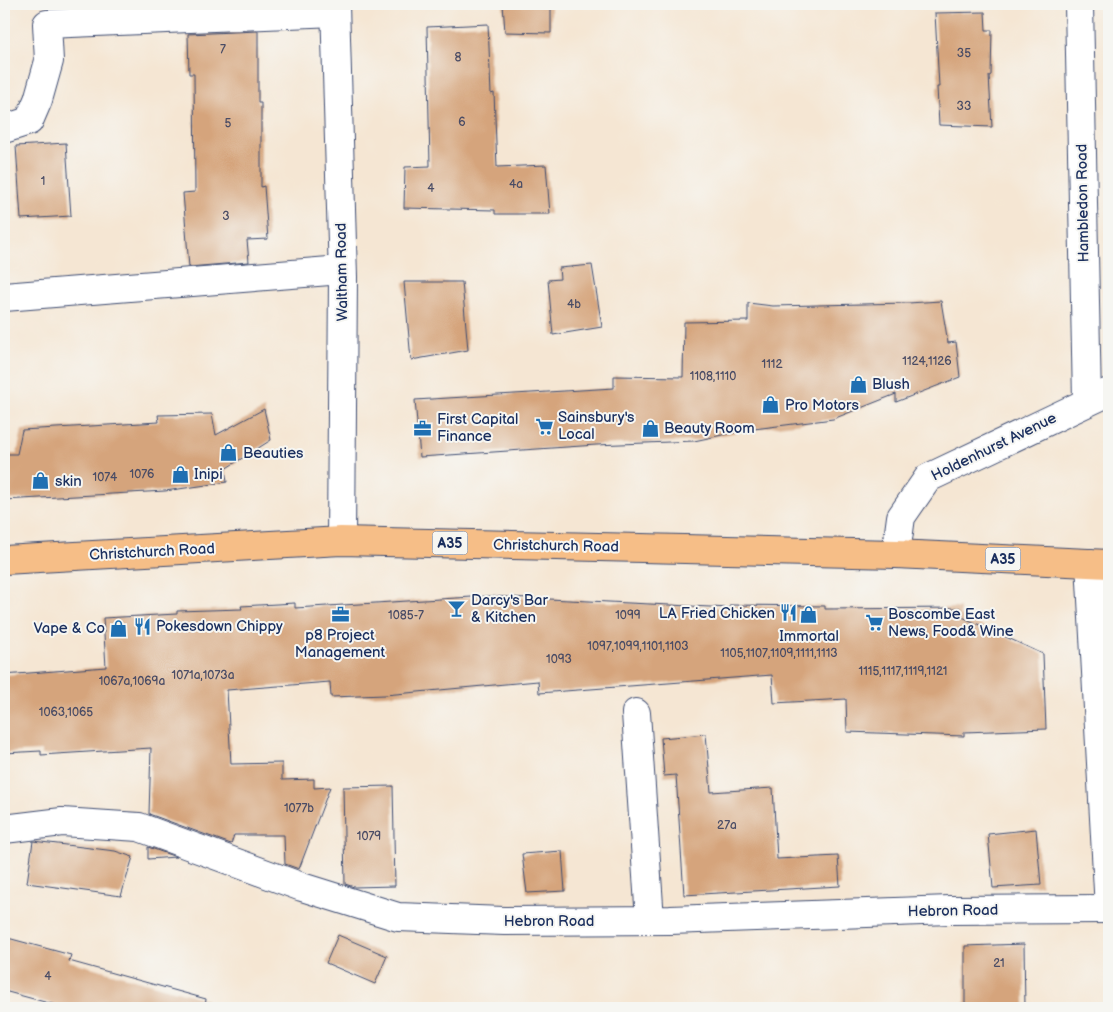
<svg xmlns="http://www.w3.org/2000/svg" width="1113" height="1012" font-family="'Balsamiq Sans',sans-serif">
<style>
.building{fill:#d5a47b}
.lines{fill:none;stroke-linecap:round;stroke-linejoin:round}
.minor-casing{stroke:#3c4a70;stroke-width:30}
.major-casing{stroke:#3c4a70;stroke-width:30}
.minor{stroke:#fff;stroke-width:28}
.major{stroke:#f6be87;stroke-width:28}
.labels{text-anchor:middle;dominant-baseline:central;stroke-width:4;stroke-linejoin:round;paint-order:stroke}
.number-label{font-size:12px;fill:#4a4c65}
.shield{fill:#f6f6f2;stroke:#5d6b8a;stroke-width:1}
.shield-label{font-size:14px;font-weight:bold;fill:#1b2f5e}
.street-label{font-size:15px;fill:#1b2f5e;stroke:#f6f6f2}
.poi-label{font-size:15px;fill:#1b2f5e;stroke:#f6f6f2;text-anchor:start}
</style>
<rect width="100%" height="100%" fill="#f6f6f2"/>
<filter id="ink" filterUnits="userSpaceOnUse"><feTurbulence type="fractalNoise" baseFrequency=".02" numOctaves="2"/><feDisplacementMap in="SourceGraphic" scale="10" xChannelSelector="R" yChannelSelector="G"/><feConvolveMatrix kernelMatrix="1 2 1 2 8 2 1 2 1" color-interpolation-filters="sRGB"/></filter>
<filter id="wash" filterUnits="userSpaceOnUse"><feTurbulence type="fractalNoise" baseFrequency=".0096" numOctaves="4" result="noise"/><feDisplacementMap in="SourceGraphic" scale="20" xChannelSelector="R" yChannelSelector="G"/><feGaussianBlur stdDeviation="1.12" result="paint"/><feColorMatrix in="noise" values="0 0 0 0 0 0 0 0 0 0 0 0 0 0 0 0 0 1.4 0 .05"/><feComposite in="paint" operator="in"/></filter>
<g filter="url(#wash)">
<rect width="100%" height="100%" fill="#f5e6d3"/>
<g id="blocks">
<!-- building -->
<g class="building">
<path d="M503,4h48v29l-46,-1z"/>
<path d="M985,12l1,18h6l-1,45 -2,1 3,51 -53,-2 -2,-38h2l-4,-74z"/>
<path d="M488,24l3,70 3,-1 3,74 49,-2 4,49h-55v-4l-91,-2 1,-41 25,-1 -3,-139z"/>
<path d="M258,31v72h3v84l3,-1 4,53 -21,1 2,22 -60,5 -6,-74 12,-1 -1,-118h-5l-1,-40z"/>
<path d="M66,143l5,73 -50,3 -5,-73z"/>
<path d="M592,265l10,62 -49,8 -5,-55 12,-1 -1,-11z"/>
<path d="M404,282h58l6,68 -57,10z"/>
<path d="M941,301l7,42 8,-1 4,35 -64,25v-8l-63,25 -87,11 -52,11 -98,4 -176,12 -5,-57 199,-12v-12l69,1 1,-55 64,-1v-18l25,3 135,-3z"/>
<path d="M264,409l7,31 -46,29 2,13 -62,9 -161,9v-46h13l5,-24 137,-8 -1,-7 54,-1 4,21z"/>
<path d="M488,596l242,12v-3l95,1v3l135,-1v8l83,38 3,75 -82,3v4l-117,-4 -1,-33 -72,4 -2,-28 -233,18 -1,-12 -153,14 -54,2 -1,-15 -103,8 4,74 51,-1v17l32,-1v9l16,-1 -31,82 -14,-5 -1,-29h-50l-3,9 -82,-30 2,-66 -110,7v-4l-37,2v-78l102,-8 -3,-49 74,-4v-3l65,-2 -1,-3 54,-3v5z"/>
<path d="M706,734l5,58 62,-4 4,71 61,-3 2,30 -156,9 -8,-120 -12,1 -3,-38z"/>
<path d="M393,786l2,100 -41,1 -9,-3 -2,-97z"/>
<path d="M1036,829l5,56 -48,3 -5,-54z"/>
<path d="M33,841l82,10 18,6 -12,39 -94,-13z"/>
<path d="M148,847l28,10 -28,2z"/>
<path d="M562,851l3,40 -38,2 -5,-39z"/>
<path d="M338,935l49,21 -12,28 -49,-21z"/>
<path d="M4,937l67,18 -2,6 137,38 -1,9h-138l-63,-17z"/>
<path d="M1024,944l1,64h-60v-62z"/>
</g>
</g>
</g>
<g filter="url(#ink)">
<use href="#blocks" fill-opacity="0" stroke="#3c4a70" stroke-width="1"/>
<g class="lines">
<defs>
<g id="minor">
<path d="M335,4l8,273 -2,264"/>
<path d="M1079,4l8,397"/>
<path d="M4,129l25,-8 9,-21 11,-39 -2,-37 288,-12"/>
<path d="M4,297l338,-27"/>
<path d="M896,554l5,-37 27,-39 181,-86"/>
<path d="M1090,563l19,346"/>
<path d="M636,713l14,207"/>
<path d="M4,829l58,-7 77,5 163,60 96,30 106,4 166,-1 280,-10 159,-1"/>
</g>
<path id="major" d="M4,560l337,-19 555,13 213,10"/>
</defs>
<!-- minor casing -->
<use href="#minor" class="minor-casing"/>
<!-- major casing -->
<use href="#major" class="major-casing"/>
<!-- minor -->
<use href="#minor" class="minor"/>
<!-- major -->
<use href="#major" class="major"/>
</g>
</g>
<!-- icons -->
<defs>
<symbol id="shop-bare" viewBox="-9 -9 18 18"><path d="M-5-2.5h2.3a2.7 3.5 0 0 1 5.4 0H5L5.5 6h-11ZM-1.5-2.5h3a1.5 2.3 0 0 0-3 0Z" fill="#1f6fb2" stroke="#f6f6f2" stroke-width="2.5" paint-order="stroke"/></symbol>
<symbol id="supermarket-bare" viewBox="-9 -9 18 18"><path d="M-6-5.5h2.5l.6 2H6L4.5 2H-2.5L-4.4-4H-6ZM-1.5 3.2a1.3 1.3 0 1 0 .1 0ZM3 3.2a1.3 1.3 0 1 0 .1 0Z" fill="#1f6fb2" stroke="#f6f6f2" stroke-width="2.5" paint-order="stroke"/></symbol>
<symbol id="office-bare" viewBox="-9 -9 18 18"><path d="M-6-3h4V-5.5h4V-3h4V5H-6ZM-1-4.5V-3h2v-1.5ZM-6 0V1H6V0Z" fill="#1f6fb2" stroke="#f6f6f2" stroke-width="2.5" paint-order="stroke"/></symbol>
<symbol id="bar-bare" viewBox="-9 -9 18 18"><path d="M-6-5H6L.8 .8V4.5H3.5V6h-7V4.5H-.8V.8Z" fill="#1f6fb2" stroke="#f6f6f2" stroke-width="2.5" paint-order="stroke"/></symbol>
<symbol id="restaurant-bare" viewBox="-9 -9 18 18"><path d="M-5-6h1v4h1v-4h1v4h1v-4h1v5L-1.5 .5V6h-2V.5L-5-1ZM5-6V6H3V1.5H1.5Q1.5-4 5-6Z" fill="#1f6fb2" stroke="#f6f6f2" stroke-width="2.5" paint-order="stroke"/></symbol>
</defs>
<g fill-rule="evenodd">
<use href="#shop-bare" x="846" y="372" width="25" height="25"/>
<use href="#shop-bare" x="758" y="392" width="25" height="25"/>
<use href="#supermarket-bare" x="532" y="414" width="25" height="25"/>
<use href="#office-bare" x="410" y="416" width="25" height="25"/>
<use href="#shop-bare" x="638" y="416" width="25" height="25"/>
<use href="#shop-bare" x="216" y="440" width="25" height="25"/>
<use href="#shop-bare" x="168" y="462" width="25" height="25"/>
<use href="#shop-bare" x="28" y="468" width="25" height="25"/>
<use href="#bar-bare" x="444" y="596" width="25" height="25"/>
<use href="#restaurant-bare" x="776" y="600" width="25" height="25"/>
<use href="#office-bare" x="328" y="602" width="25" height="25"/>
<use href="#shop-bare" x="796" y="602" width="25" height="25"/>
<use href="#supermarket-bare" x="862" y="610" width="25" height="25"/>
<use href="#restaurant-bare" x="130" y="614" width="25" height="25"/>
<use href="#shop-bare" x="106" y="616" width="25" height="25"/>
</g>
<g class="labels">
<!-- number labels -->
<g class="number-label">
<text x="223" y="49">7</text>
<text x="964" y="53">35</text>
<text x="458" y="57">8</text>
<text x="964" y="106">33</text>
<text x="462" y="122">6</text>
<text x="228" y="123">5</text>
<text x="43" y="181">1</text>
<text x="516" y="184">4a</text>
<text x="431" y="188">4</text>
<text x="226" y="216">3</text>
<text x="574" y="304">4b</text>
<text x="927" y="361">1124,1126</text>
<text x="772" y="364">1112</text>
<text x="713" y="376">1108,1110</text>
<text x="142" y="474">1076</text>
<text x="105" y="477">1074</text>
<text x="406" y="615">1085-7</text>
<text x="628" y="615">1099</text>
<text x="638" y="646">1097,1099,1101,1103</text>
<text x="779" y="653">1105,1107,1109,1111,1113</text>
<text x="559" y="659">1093</text>
<text x="903" y="671">1115,1117,1119,1121</text>
<text x="203" y="675">1071a,1073a</text>
<text x="132" y="681">1067a,1069a</text>
<text x="66" y="712">1063,1065</text>
<text x="299" y="808">1077b</text>
<text x="727" y="825">27a</text>
<text x="369" y="836">1079</text>
<text x="999" y="963">21</text>
<text x="48" y="976">4</text>
</g>
<!-- shield labels -->
<g class="shield">
<rect x="432.5" y="531.5" width="35" height="23" rx="4"/>
<rect x="985.5" y="547.5" width="35" height="23" rx="4"/>
</g>
<g class="shield-label">
<text x="450" y="543">A35</text>
<text x="1003" y="559">A35</text>
</g>
<!-- street labels -->
<g class="street-label">
<text transform="translate(1083 203) rotate(-91)">Hambledon Road</text>
<text transform="translate(342 272) rotate(-91)">Waltham Road</text>
<text transform="translate(994 447) rotate(-26)">Holdenhurst Avenue</text>
<text transform="translate(556 546) rotate(1)">Christchurch Road</text>
<text transform="translate(152 552) rotate(-3)">Christchurch Road</text>
<text transform="translate(953 911) rotate(-1)">Hebron Road</text>
<text x="549" y="921">Hebron Road</text>
</g>
<!-- poi labels -->
<g class="poi-label">
<text x="872" y="384">Blush</text>
<text x="785" y="405">Pro Motors</text>
<text x="558" y="417">Sainsbury's<tspan x="558" dy="17">Local</tspan></text>
<text x="437" y="419">First Capital<tspan x="437" dy="17">Finance</tspan></text>
<text x="664" y="428">Beauty Room</text>
<text x="243" y="453">Beauties</text>
<text x="194" y="474">Inipi</text>
<text x="55" y="481">skin</text>
<text x="471" y="600">Darcy's Bar<tspan x="471" dy="17">&amp; Kitchen</tspan></text>
<text x="775" y="613" text-anchor="end">LA Fried Chicken</text>
<text x="888" y="614">Boscombe East<tspan x="888" dy="17">News, Food&amp; Wine</tspan></text>
<text x="156" y="626">Pokesdown Chippy</text>
<text x="105" y="628" text-anchor="end">Vape &amp; Co</text>
<text x="340" y="635" text-anchor="middle">p8 Project<tspan x="340" dy="17">Management</tspan></text>
<text x="809" y="636" text-anchor="middle">Immortal</text>
</g>
</g>
<!-- margin -->
<rect width="1113" height="1012" fill="none" stroke="#f6f6f2" stroke-width="20"/>
</svg>
